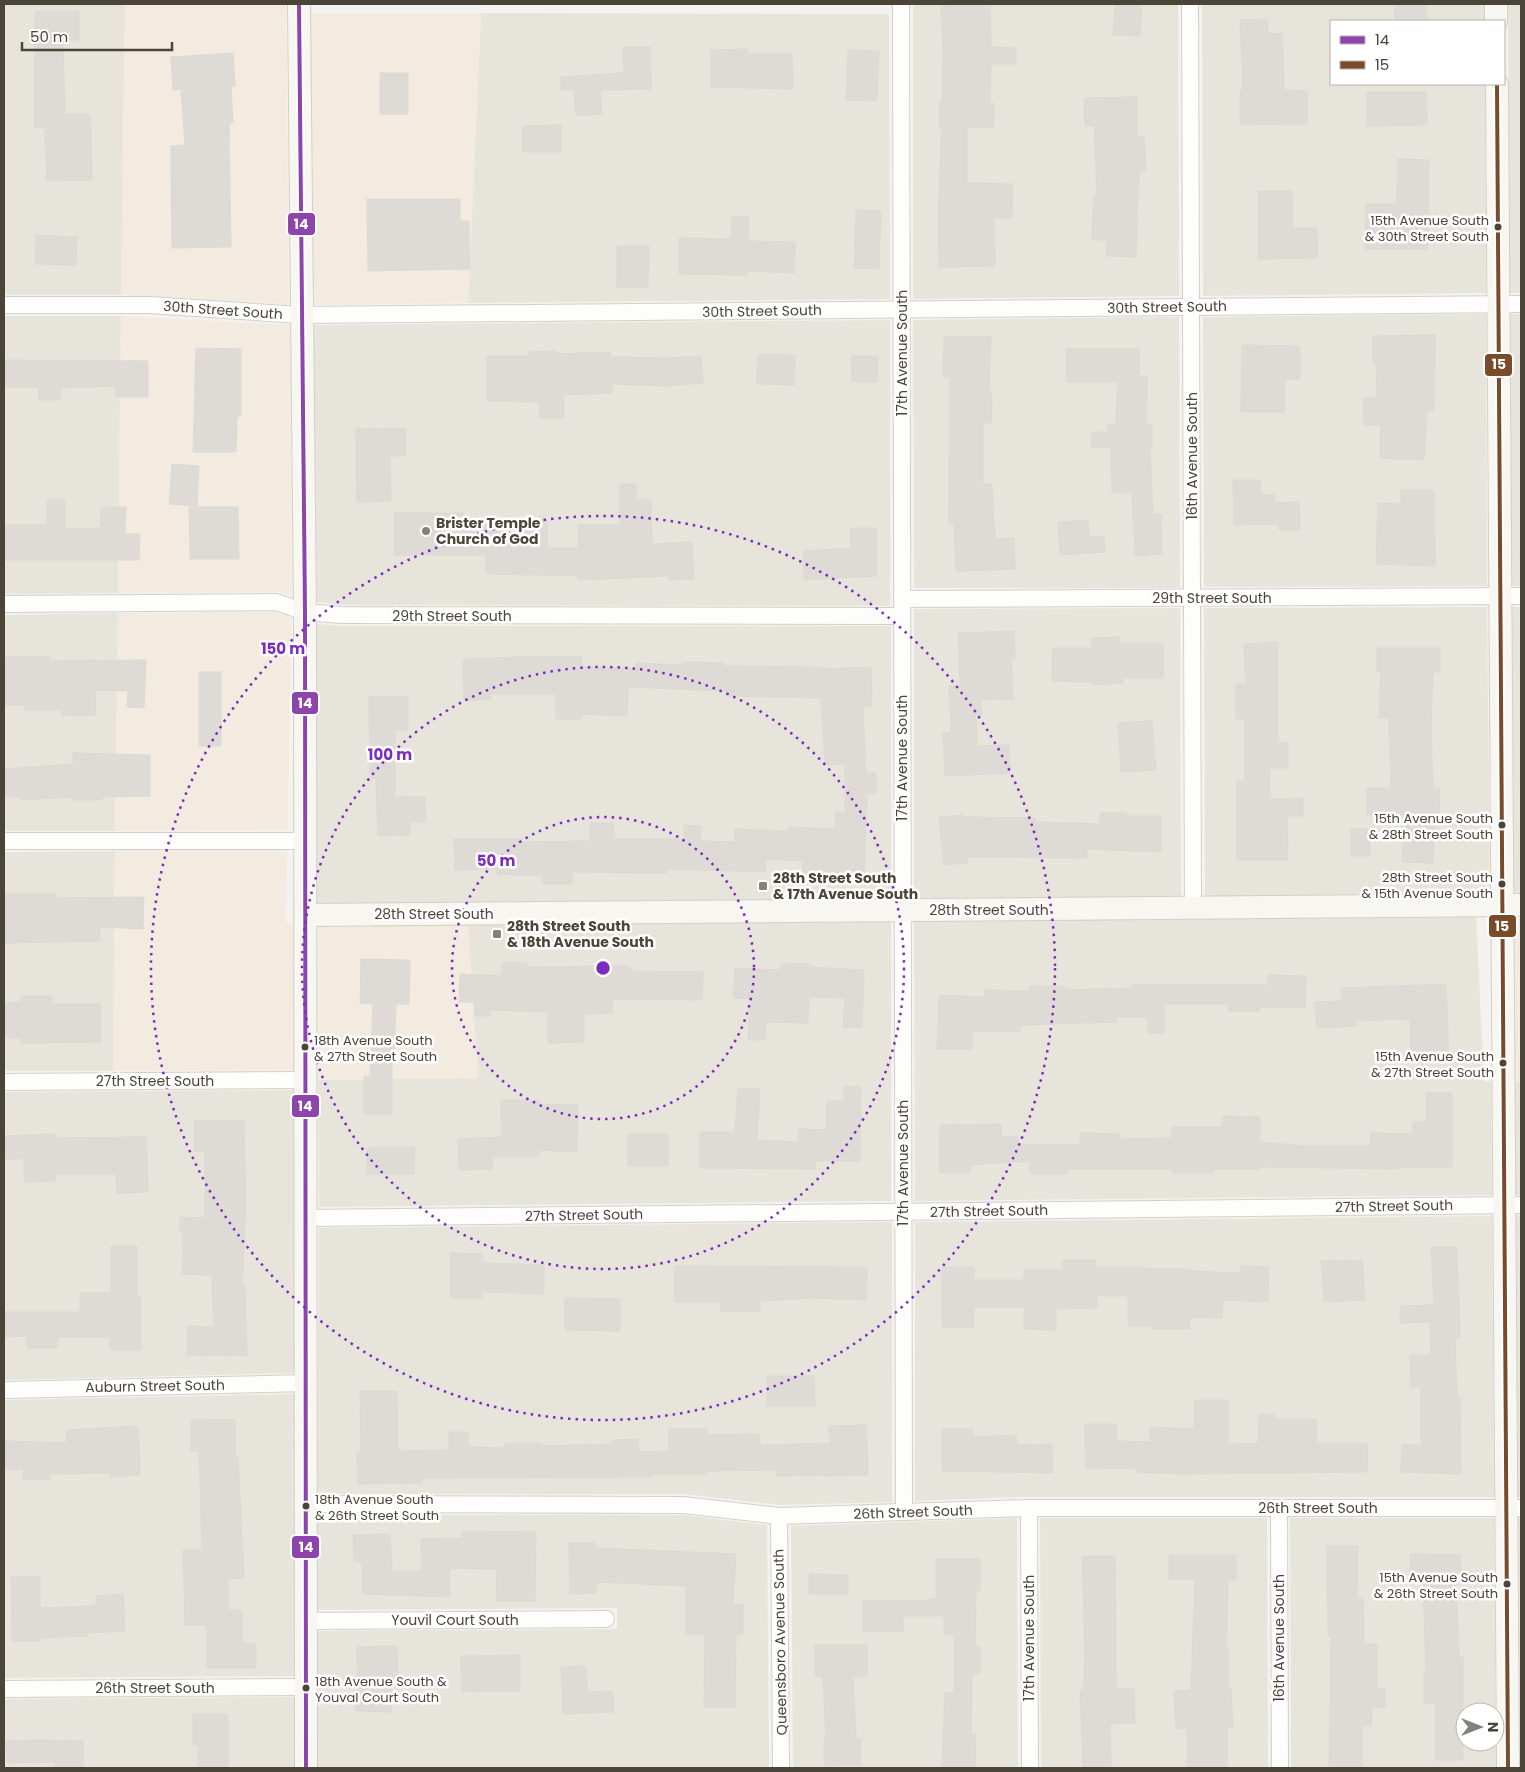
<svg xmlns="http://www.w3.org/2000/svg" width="1525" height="1772" font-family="Poppins,sans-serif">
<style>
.residential{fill:#e7e4dc;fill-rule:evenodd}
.commercial{fill:#f3ebdf}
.building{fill:#dedbd6;stroke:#dcd9d4}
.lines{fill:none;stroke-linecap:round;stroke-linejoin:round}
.street-casing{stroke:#d2d0cb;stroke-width:18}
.secondary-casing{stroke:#d3cfc5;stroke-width:24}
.street{stroke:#fdfdfc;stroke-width:16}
.secondary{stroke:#f7f6f1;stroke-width:22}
.bus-1-casing{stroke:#fff;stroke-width:8}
.bus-2-casing{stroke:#fff;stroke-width:8}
.bus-1{stroke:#8e44ad;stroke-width:4}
.bus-2{stroke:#7a4b2a;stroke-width:4}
.ring{fill:none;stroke:#7b2cbf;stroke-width:2.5;stroke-dasharray:2.5 5}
.bus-dot{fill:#4b4439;stroke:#fff;stroke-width:2}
.poi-dot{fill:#868178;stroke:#fff;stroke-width:2}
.labels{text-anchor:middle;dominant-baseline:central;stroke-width:5;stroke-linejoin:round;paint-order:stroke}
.bus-label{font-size:13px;fill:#4b4439;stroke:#fff;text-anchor:end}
.street-label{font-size:14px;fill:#4b4439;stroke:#fff}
.poi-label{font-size:14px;font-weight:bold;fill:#4b4439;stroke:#fff;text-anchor:start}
.centre{fill:#7b2cbf;stroke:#fff;stroke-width:2.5}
.ring-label{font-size:15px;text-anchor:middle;font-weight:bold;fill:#7b2cbf;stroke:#fff;stroke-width:5;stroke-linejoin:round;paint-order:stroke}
.line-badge{stroke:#fff;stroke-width:2}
.badge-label{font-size:14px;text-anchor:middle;font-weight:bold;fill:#fff}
</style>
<rect width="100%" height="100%" fill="#f4f2ee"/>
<!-- residential -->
<g class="residential">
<path d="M4,4h121l-4,291h-117z"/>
<path d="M913,4h265l1,292 -266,3z"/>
<path d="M1202,4h283v17h-154v63h154l1,209 -283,3z"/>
<path d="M1508,4h13v289h-11z"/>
<path d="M481,13l408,1 1,285 -422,4z"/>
<path d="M1486,314l1,272 -283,1 -1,-270z"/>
<rect x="1510" y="314" width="11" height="272"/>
<path d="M4,316h117l-3,277 -114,1z"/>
<path d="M1179,317l1,271h-266l-1,-268z"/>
<path d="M890,320v286l-548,-1 -25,-3 -4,-277z"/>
<path d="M1487,607l3,288 -285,2 -1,-289z"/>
<path d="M1510,607h11v288h-8z"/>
<path d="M1180,608l1,290 -267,2v-291z"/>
<path d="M118,613l-3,218h-111v-216z"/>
<path d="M317,624l24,2h550v275l-574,4z"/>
<path d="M115,851l-2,220h-109v-219z"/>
<path d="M1487,916l-11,1 8,164h7l1,114 -577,6 -1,-280z"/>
<path d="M891,922v279l-572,6 -1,-127 160,-2 -10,-154z"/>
<path d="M1514,1082h7v113h-6z"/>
<path d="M294,1090l1,283 -291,7v-288z"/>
<path d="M1515,1215h6v282h-3z"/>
<path d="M1492,1216l2,281h-477l-102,4v-279z"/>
<path d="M892,1222v280l-112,3 -97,-11h-366l2,-266z"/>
<path d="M294,1394v282l-290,2v-278z"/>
<path d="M317,1515h365l85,10 2,243h-451l-1,-137 300,-2v-21l-300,2z"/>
<path d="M1017,1518l1,250h-225l-2,-242z"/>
<path d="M1040,1518h227l1,250h-227z"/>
<path d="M1290,1518h204l2,250h-205zM1465,1712h30v30h-30z"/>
<path d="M1518,1518h3v250h-1z"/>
<path d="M294,1697v71h-290v-69z"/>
</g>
<!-- commercial -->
<g class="commercial">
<path d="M125,4h161l3,300 -168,-9z"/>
<path d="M310,13h171l-13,290 -155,2z"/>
<path d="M121,316l169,9 2,271 -12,-4 -162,1z"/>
<path d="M274,612l17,6 -3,212 -173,1 3,-218z"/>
<path d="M115,851h172l-1,72h8v147l-181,1z"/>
<path d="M1513,916h8v166h-7z"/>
<path d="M468,924l10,154 -160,2v-155z"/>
</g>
<!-- building -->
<g class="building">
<path d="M990,4l1,43 25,1v16h-25l-1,39h4v24h-27v56l46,1 -1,34h-18l1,48 -56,1 -1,-50 4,-90h-3v-24h3l1,-56 -2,-41z"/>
<path d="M1115,4h27l-2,32 -27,-1z"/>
<path d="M1394,4h32l1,17h-33z"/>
<path d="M35,11h44v29h-16l2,74h25l2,66 -45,1 -2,-53h-11z"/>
<path d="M1267,19l1,15 14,-1 2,57 23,1v34l-67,-1v-34h3l-3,-70z"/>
<path d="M623,47h27l1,42 -51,1 2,24 -26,2 -2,-26h-13v-13l63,-4z"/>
<path d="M748,49v5h44l1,35 -82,-2v-37z"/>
<path d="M848,50l31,1 -2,50 -31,-1z"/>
<path d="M233,53l2,33h-4l2,37h-4l2,124 -59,1 -1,-102 14,-1 -4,-56 -8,1 -2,-33z"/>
<rect x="380" y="73" width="28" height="41"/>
<path d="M1367,92h59l1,33 -60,1z"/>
<path d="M1137,97v40h7l2,34 -7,1 -3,85 -30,-1 1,-16h-15l2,-46h3l-3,-68h-9l-1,-28z"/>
<path d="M561,125v27h-39v-26z"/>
<path d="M1398,159l31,1 -1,89h-63l1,-45h31z"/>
<path d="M1258,191h34l1,37h24l1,30 -60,1z"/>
<path d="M367,199h93v22h9l1,48 -102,2z"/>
<path d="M856,210l25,1 -2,58 -25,-1z"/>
<path d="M732,216l17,1 -1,24 47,1 -1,31 -47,-2v4l-68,-1v-36l52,1z"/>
<path d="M36,235l41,2 -1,28 -41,-1z"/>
<path d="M617,246h32l-1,41h-31z"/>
<path d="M1435,335l-1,76h-7l-3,49 -44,-2 1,-33h-17l-1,-27h14l-1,-35h-3v-27z"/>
<path d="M944,337h47l-2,56h3l-1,30h-8v61h9l3,55 19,-1 1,31 -59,2 -2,-48h-5l1,-146h-7z"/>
<path d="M1242,345l58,1v33h-15v33h-44z"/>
<path d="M196,348l45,1v67h-4l-1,36h-43z"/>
<path d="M1066,349h73v27h8l-1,48h6v24h-2l3,66h8l1,40 -27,2 -3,-63h-20l-1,-45 -20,-1 1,-15h16v-8h8l2,-42h-52z"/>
<path d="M556,351v3l54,-2 1,5 56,1 34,-2 2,27 -35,3 -56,-2v9l-49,2 1,23h-25v-16l-52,-1v-45h42v-4z"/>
<path d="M758,354l37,1 -1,30 -37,-1z"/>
<path d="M851,356h27v26h-26z"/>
<path d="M4,360l144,1v36h-33v-11l-55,2v12h-22l1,-13h-35z"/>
<path d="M356,428l50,1v27h-16l1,45 -34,1z"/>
<path d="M172,464l27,2 -2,40 -28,-2z"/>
<path d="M1233,480h28v15h14v8l24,-1 1,28h-21v-6l-45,1z"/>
<path d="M620,484h16v15h15l1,45 40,-2 2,37 -25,1v-4l-91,4v-4l-92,-2v-19h-92v-42h70v6l83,1v28h31v-23h42z"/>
<path d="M1401,490h33l1,76 -59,-2 2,-61 23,1z"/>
<path d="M47,499h18v30l36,-1v-21h25l-1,27h15l-1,26h-135v-35h43z"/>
<path d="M189,507h49l1,52h-49z"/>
<path d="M1088,520l1,17 15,-1 1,16 -45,3 -2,-33z"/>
<path d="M850,528h27v48l-73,4 -1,-29 48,-3z"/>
<path d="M1014,631l1,27h-4l2,41 -32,1 1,15h-6l1,31 32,-1 1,28 -65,3 -2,-43 8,-1 -2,-46h11l-2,-53z"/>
<path d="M1120,637v6h43v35h-41l1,5 -29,2v-3l-42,-1 1,-33h39l-1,-10z"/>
<path d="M1278,642v101l10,-1v26h-18v31l33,-1v18h-16l1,44h-51v-79h8v-62h-9v-35h10l-2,-40z"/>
<path d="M1377,648h63v24h-7l-2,58 2,58h7l-1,27h-4l-2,48 -31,-1 1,-47h-36v-27h24l-2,-70h-10l2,-46h-4z"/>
<path d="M4,657h46v4l96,-1 -2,48 -17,-1 1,-16 -33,-1 1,25 -34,1v-6h-37v-5h-21z"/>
<path d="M515,657h67v10l54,2v-6l46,2v-3l42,1v3l99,1v2l48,-2 1,39h-9l3,67h10v20h-9l-3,86 -62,-2 1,-16 -37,-2 -1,13 -99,-3v4l-94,-1v12h-29v-8l-46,-2v-5l-42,1 -1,-31h67v3l69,-1v-18h24v16h70v-14l17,1v15l33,1 1,-13 54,2v-4l46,2v-17l10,1v-49l-20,1 -4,-67 -95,-2v-5l-98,-4 -1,29 -45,-2v5h-26v-25h-65v5l-27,1 -1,-41z"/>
<rect x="199" y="672" width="22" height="74"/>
<path d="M369,697h39v33h-13v67l30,-1 1,26h-16v13l-32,1 -2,-58h-6z"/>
<path d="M1152,721l4,49 -35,2 -3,-49z"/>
<path d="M73,753l77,2v41l-48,1v3h-29v-3l-52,3 -1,-3h-16v-28l69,-5z"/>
<path d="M1100,813h26v3h35v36l-74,-3v9l-120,-1v6l-23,2 -5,-48 24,-2v2l73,1v4l64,2z"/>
<rect x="1351" y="829" width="19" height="27"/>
<path d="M4,894h52v4l88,-1 -1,32 -44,-2 1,14 -96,2z"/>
<path d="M361,959l49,1 -1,44h-13l-2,57h-2v53h-28v-38h6l3,-72 -13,-1z"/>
<path d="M502,962l25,1v4l103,-1v5l73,1 -1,28 -89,-1v14l-29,1v28l-36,1v-31l-58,-2v6h-16l1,-14h-16l1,-28 42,2z"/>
<path d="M781,963l29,1v3l54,3 -2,58 -19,-1 2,-29 -36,-1 -1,26 -42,-1 -1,18h-17l2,-41 -17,-1 2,-30 46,2z"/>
<path d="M1268,975l38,1 -1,32 -45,-1v4h-32v-7h-64v29h-16v-16h-31v5l-97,3v7l-48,-1v18h-35l2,-54 45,2v-7l46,1v-5l35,1v3l67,-2v-3h136z"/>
<path d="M1446,984l3,77 -38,2 -1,-44 -54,2v5l-39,2 -2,-26 27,-1 -1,-13z"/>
<path d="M21,996h31v8h49v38l-80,1v-5h-17v-35l17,-1z"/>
<path d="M844,1086l17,1 -1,74h-44v8l-116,-1v-36h35l3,-44 22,1 -3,51 41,2 1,-13 27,1 1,-29h17z"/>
<path d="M1426,1093h26v74h-54v2l-138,-2v2h-47v4h-41v-4h-104v5h-38v-13l-59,4 -1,8h-31l1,-48 61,-1 1,13 16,-1v8l62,1v-12l40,1v5l52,-1v-11h51v-11l37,1v25l49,4h61l1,-13 42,1v-12h13z"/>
<path d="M501,1100h38v4l39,1 -1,47 -38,-2v7h-46v12l-34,1 -1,-31 44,-2z"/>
<path d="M194,1121h50l2,83 -4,82h3l2,70 -60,-1v-29l27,1 -2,-52 -30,-1 1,-42h-3v-15l25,1v-67h-11z"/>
<path d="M55,1134v4l91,-1 2,55 -31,1 -1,-19h-60v7l-32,1v-23h-20v-23z"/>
<rect x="628" y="1134" width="40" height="32"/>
<path d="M368,1147h47l-1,27h-47z"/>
<path d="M111,1246h26v50h4v54h-31v-13h-53v11h-30v-12l-23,1v-25h76v-19h31z"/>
<path d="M1431,1247h26l3,91h-5l2,60h3l1,76 -60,-2 1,-28 19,1v-58h-10l-1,-32h21l-1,-33 -30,1v-17l34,-1z"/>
<path d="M450,1253l33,1v9l61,2v29l-62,-2v6h-32z"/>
<path d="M1063,1260h33v7h49v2h45v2l51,2v-7l28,1 -1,35 -45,-2 -1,18 -32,-1v12h-37v-3h-25v-30h-31v12l-41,1v21l-32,-1v-22h-50v20h-32v-60h32v13h50v-10h39z"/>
<path d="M1362,1260l3,40 -41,2 -3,-41z"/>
<path d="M674,1266l193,1 -1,33 -53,-2 -53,3v10h-39v-9h-47z"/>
<path d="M565,1298l55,1v32l-55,-1z"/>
<path d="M767,1376h47l1,30h-48z"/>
<path d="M360,1391h37l1,60 51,-1v-18h19v15l36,1v-5h38v3l70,-2v-4l26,-1 1,13 30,-1v-22h38v6l52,-1 1,11 70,-2 -1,-17 37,-1 2,50 -91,1 -1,-6 -69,1v3h-54v3l-232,1v5l-63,1 -1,-32h4z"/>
<path d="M1194,1400h34v43l30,1 1,-30 16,1v4h42v24h51l-1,29 -184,2 -47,-2v-4l-50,1 -1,-45h32v17l33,1v-15l44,2z"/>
<path d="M191,1419l44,1v37l3,-1 6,122 -16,1v31h14v33h14v25h-49v-43h-22l-2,-75h19l-3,-99h-8z"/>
<path d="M138,1426l2,49 -29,2v-4l-62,1v6l-26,-1 1,-10 -20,1v-29l63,2 -1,-13z"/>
<path d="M942,1429h31v8l43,-2 1,10 35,-1 1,29 -111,-2z"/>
<path d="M462,1531l74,1 -1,69h-39l1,-32 -48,-1 1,29 -88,-3v-32h-8l-1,-27 37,-1 2,37h30l-1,-32 41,-1z"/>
<path d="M569,1543h26v5l141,6 -3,50h10v30h-7l-1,73h-31l1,-73h-19v-48l-90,-4v11l-26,1z"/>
<path d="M1327,1546h31l-1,53h6l1,45h13v44l8,1v19l-13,-1 -1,19h-9v42h-33l2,-132h-3z"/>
<path d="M1410,1554l51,1v27h-5l3,75h4v103h-28v-57h-11v-31h2l-3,-91h-13z"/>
<path d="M1169,1555h67v25h-8l-2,66h2v43h3l2,38h-6v41h-40v-40l-11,1 -2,-38 17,-1 4,-111h-26z"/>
<path d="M1082,1556h33l1,133 18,-1 1,35 -25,1 1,44h-28l-3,-78h4l1,-42z"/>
<path d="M936,1559h44v32h-4l-1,56h5v26h-8l-1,62h5l-1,33h-33l3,-76h9v-58h-10v-18h-41v15h-40v-30h66v-2h7z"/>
<path d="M809,1574l39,1v19h-39z"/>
<path d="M11,1577h29v31l56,-2v-10l27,-2 2,37 -39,2 1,3 -47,2v3h-28z"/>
<path d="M815,1645h52v32h-14l3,62h5v26l-37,1v-27h2l-3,-62h-8z"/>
<path d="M397,1646l1,34h-7v32l-36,-1v-26h3l-1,-38z"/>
<path d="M520,1655v36l-58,1 -1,-36z"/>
<path d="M586,1666l1,26 26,-1 1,21 -51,2 -2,-47z"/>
<path d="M193,1714h35v54h-30v-23h-5z"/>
<path d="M39,1740l44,1v27h-28v-6l-48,1 -1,-22z"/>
</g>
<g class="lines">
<defs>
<g id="street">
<path d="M901,4l3,1508"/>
<path d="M1190,4l3,904"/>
<path d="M4,305h145l152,10 1220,-11"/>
<path d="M902,599l619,-3"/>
<path d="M4,604l272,-2 29,10 36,3 561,1"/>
<path d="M4,841h301"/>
<path d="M4,1082l302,-2"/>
<path d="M307,1218l1214,-13"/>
<path d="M4,1390l302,-7"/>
<path d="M305,1504l378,1 96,11 250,-8h492"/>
<path d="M1029,1508l1,260"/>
<path d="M1279,1508l1,260"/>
<path d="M779,1516l2,252"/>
<path d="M305,1621l301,-2"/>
<path d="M4,1689l302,-2"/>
</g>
<g id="secondary">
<path d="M299,4l6,608 1,1156"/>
<path d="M1496,4v17"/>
<path d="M1497,84l11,1684"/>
<path d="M306,915l1215,-10"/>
</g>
</defs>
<!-- street casing -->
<use href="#street" class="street-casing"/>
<!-- secondary casing -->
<use href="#secondary" class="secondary-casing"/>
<!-- street -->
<use href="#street" class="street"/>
<!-- secondary -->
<use href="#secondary" class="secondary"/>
<defs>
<path id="bus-1" d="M299,4l6,608 1,1156"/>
<path id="bus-2" d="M1497,84l11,1684"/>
</defs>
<!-- bus-1 casing -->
<use href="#bus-1" class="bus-1-casing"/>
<!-- bus-2 casing -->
<use href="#bus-2" class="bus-2-casing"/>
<!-- bus-1 -->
<use href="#bus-1" class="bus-1"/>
<!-- bus-2 -->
<use href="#bus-2" class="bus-2"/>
</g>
<!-- distance rings -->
<g class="ring">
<circle cx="603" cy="968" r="151"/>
<circle cx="603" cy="968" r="301"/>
<circle cx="603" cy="968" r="452"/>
</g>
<!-- markers -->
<g class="bus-dot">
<circle cx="1498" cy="227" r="4.5"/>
<circle cx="1502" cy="825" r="4.5"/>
<circle cx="1502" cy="884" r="4.5"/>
<circle cx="305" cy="1047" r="4.5"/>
<circle cx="1503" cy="1063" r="4.5"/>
<circle cx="306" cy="1506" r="4.5"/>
<circle cx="1507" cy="1584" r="4.5"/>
<circle cx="306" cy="1688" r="4.5"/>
</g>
<g class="poi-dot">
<circle cx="426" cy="531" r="5"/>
<rect x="758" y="881" width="10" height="10" rx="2.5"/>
<rect x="492" y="929" width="10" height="10" rx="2.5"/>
</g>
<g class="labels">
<!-- bus labels -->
<g class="bus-label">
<text x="1489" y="220">15th Avenue South<tspan x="1489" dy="16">&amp; 30th Street South</tspan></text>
<text x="1493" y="818">15th Avenue South<tspan x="1493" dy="16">&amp; 28th Street South</tspan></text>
<text x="1493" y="877">28th Street South<tspan x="1493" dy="16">&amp; 15th Avenue South</tspan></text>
<text x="314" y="1040" text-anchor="start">18th Avenue South<tspan x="314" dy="16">&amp; 27th Street South</tspan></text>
<text x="1494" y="1056">15th Avenue South<tspan x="1494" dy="16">&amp; 27th Street South</tspan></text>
<text x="315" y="1499" text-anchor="start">18th Avenue South<tspan x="315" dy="16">&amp; 26th Street South</tspan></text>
<text x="1498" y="1577">15th Avenue South<tspan x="1498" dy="16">&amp; 26th Street South</tspan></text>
<text x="315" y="1681" text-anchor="start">18th Avenue South &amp;<tspan x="315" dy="16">Youval Court South</tspan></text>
</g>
<!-- street labels -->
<g class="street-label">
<text transform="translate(1167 307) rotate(-1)">30th Street South</text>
<text transform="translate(223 310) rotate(4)">30th Street South</text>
<text transform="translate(762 311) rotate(-1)">30th Street South</text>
<text transform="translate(902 353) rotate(-90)">17th Avenue South</text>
<text transform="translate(1192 456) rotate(-90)">16th Avenue South</text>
<text x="1212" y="598">29th Street South</text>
<text x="452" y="616">29th Street South</text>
<text transform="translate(902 758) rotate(-90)">17th Avenue South</text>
<text x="989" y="910">28th Street South</text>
<text x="434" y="914">28th Street South</text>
<text x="155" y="1081">27th Street South</text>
<text transform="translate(903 1163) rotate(-90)">17th Avenue South</text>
<text transform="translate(1394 1206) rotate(-1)">27th Street South</text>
<text transform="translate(989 1211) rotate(-1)">27th Street South</text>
<text transform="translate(584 1215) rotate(-1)">27th Street South</text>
<text transform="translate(155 1386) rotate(-1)">Auburn Street South</text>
<text x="1318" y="1508">26th Street South</text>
<text transform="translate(913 1512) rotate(-2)">26th Street South</text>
<text x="455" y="1620">Youvil Court South</text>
<text transform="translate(1029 1638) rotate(-90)">17th Avenue South</text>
<text transform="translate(1279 1638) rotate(-90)">16th Avenue South</text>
<text transform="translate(780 1642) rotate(-91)">Queensboro Avenue South</text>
<text x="155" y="1688">26th Street South</text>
</g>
<!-- poi labels -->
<g class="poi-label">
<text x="436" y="523">Brister Temple<tspan x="436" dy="16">Church of God</tspan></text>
<text x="773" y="878">28th Street South<tspan x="773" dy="16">&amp; 17th Avenue South</tspan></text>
<text x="507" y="926">28th Street South<tspan x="507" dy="16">&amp; 18th Avenue South</tspan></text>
</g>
</g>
<circle cx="603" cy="968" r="8" class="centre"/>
<g class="ring-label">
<text x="283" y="654">150 m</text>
<text x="390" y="760">100 m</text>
<text x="496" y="866">50 m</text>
</g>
<g class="line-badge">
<rect x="287" y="212" width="29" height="24" rx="5" fill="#8e44ad"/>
<rect x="1484" y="353" width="29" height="24" rx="5" fill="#7a4b2a"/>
<rect x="291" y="691" width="28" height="24" rx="5" fill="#8e44ad"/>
<rect x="1488" y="914" width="29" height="24" rx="5" fill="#7a4b2a"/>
<rect x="291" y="1094" width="29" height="24" rx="5" fill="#8e44ad"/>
<rect x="291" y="1535" width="29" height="24" rx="5" fill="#8e44ad"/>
</g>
<g class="badge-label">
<text x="301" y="229">14</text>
<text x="1499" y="369">15</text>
<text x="305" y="708">14</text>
<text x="1502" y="931">15</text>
<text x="305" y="1111">14</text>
<text x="306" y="1552">14</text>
</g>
<!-- border -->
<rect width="1525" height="1772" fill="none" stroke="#4b4439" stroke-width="10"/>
<!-- legend -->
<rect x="1330" y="20" width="175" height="65" fill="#ffffff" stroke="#b7b4b0"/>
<rect x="1340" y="36" width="25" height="8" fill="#8e44ad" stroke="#b7b4b0"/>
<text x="1375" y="45" font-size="15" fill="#4b4439">14</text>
<rect x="1340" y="61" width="25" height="8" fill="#7a4b2a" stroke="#b7b4b0"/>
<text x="1375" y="70" font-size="15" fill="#4b4439">15</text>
<!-- north arrow -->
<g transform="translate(1480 1727) rotate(90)"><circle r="24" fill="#ffffff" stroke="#b7b4b0"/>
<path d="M0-4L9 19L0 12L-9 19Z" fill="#868178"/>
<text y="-8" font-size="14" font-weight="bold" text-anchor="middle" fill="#4b4439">N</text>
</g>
<!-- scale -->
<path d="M22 42v8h150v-8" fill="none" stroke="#4b4439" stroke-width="2.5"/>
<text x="30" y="42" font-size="15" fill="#4b4439" stroke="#ffffff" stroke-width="4" paint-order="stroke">50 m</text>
</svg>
